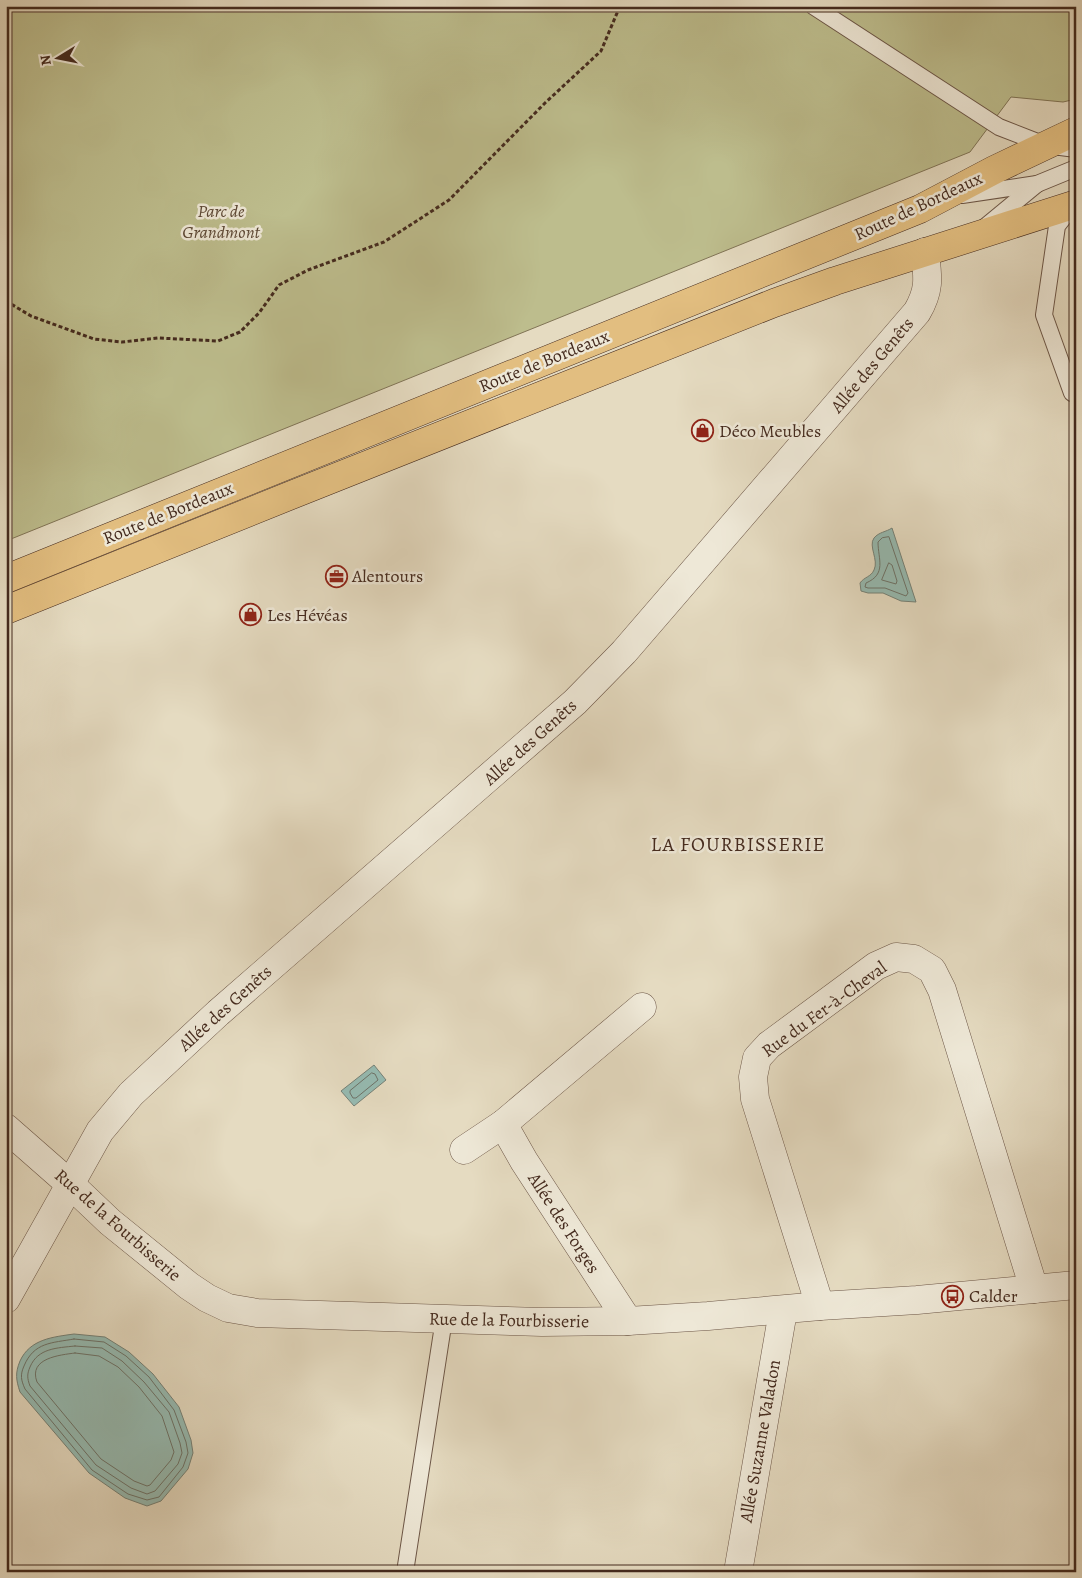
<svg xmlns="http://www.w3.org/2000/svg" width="1082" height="1578" font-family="Alegreya,serif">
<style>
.green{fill:#bdbd8d;stroke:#807456}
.water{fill:#96bbb2;stroke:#758177}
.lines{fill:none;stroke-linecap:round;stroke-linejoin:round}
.shore{stroke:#6d7268;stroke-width:1}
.stream{stroke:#758177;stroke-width:9}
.lane-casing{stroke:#6c5647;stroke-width:18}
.street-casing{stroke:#6c5647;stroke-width:29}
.primary-casing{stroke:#442a1e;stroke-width:29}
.path{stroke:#442a1e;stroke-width:3;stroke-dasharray:4 2.5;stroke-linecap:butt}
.lane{stroke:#eee8d7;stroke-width:16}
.street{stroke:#eee8d7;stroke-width:28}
.primary{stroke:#e2be80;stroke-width:28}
.labels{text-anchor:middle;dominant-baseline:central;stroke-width:5;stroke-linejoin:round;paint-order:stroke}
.street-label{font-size:18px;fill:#442a1e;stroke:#eee8d7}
.park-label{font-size:18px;font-style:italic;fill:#5c4734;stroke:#eee8d7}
.poi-label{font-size:18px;fill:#442a1e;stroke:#eee8d7;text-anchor:start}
.quarter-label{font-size:20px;letter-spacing:1px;fill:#442a1e;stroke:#eee8d7}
</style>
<rect width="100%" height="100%" fill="#e5dbc1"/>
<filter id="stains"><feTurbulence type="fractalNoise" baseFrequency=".004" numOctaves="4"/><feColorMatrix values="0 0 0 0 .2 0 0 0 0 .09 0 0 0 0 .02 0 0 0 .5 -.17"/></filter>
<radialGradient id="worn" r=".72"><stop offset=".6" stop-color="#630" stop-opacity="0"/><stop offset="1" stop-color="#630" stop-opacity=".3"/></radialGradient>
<!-- green -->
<path class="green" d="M6,6h1070v93l-13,3 -52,-5 -41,55 -964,389z"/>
<!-- water -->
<g class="water">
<path d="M892,528l24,74 -15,-1 -18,-8h-15l-7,-2 -1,-8c4,-6 11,-6 14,-13 5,-10 -6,-24 0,-32 5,-6 12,-6 18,-10z"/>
<path d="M374,1065l12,15 -32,26 -13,-15z"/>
<path d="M74,1334l31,3 24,15 24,22 26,33 12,33 2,13 -5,16 -27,32 -14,5 -22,-8 -36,-25 -69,-81c-4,-12 -5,-19 0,-31 10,-22 33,-24 54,-27z"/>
</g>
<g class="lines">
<!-- shore -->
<g class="shore">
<path d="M889,537l19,56 -2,3 -21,-8h-17l-3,-1 1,-4c21,-9 12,-24 12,-41l4,-4z"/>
<path d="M889,563l3,2 5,16 -1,3 -14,-4z"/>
<path d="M372,1073l3,1 3,6 -22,18h-3l-3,-5v-2z"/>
<path d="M74,1339l30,3 22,14 23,21 25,33 12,32 2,11 -5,14 -24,30 -12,3 -19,-6 -36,-24 -67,-81c-4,-9 -5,-14 -1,-23 10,-24 28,-23 50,-27z"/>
<path d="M75,1346l27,2 20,13 22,21 25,30 11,31 2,10 -4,11 -23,27 -8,3 -16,-6 -35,-23 -66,-79c-3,-8 -3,-12 0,-19 8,-19 27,-19 45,-21z"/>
<path d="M75,1353l24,3 19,11 21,20 23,29 12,36 -3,8 -21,25 -3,1 -13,-5 -33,-22 -64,-77c-9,-24 23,-27 38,-29z"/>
</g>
<!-- stream -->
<path class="stream" d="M1075,86h1"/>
<defs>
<g id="lane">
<path d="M813,6l186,121 46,18 31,4"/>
<path d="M962,195l75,-11 39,-16"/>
<path d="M1071,208l-14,18 -13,89 28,78"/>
<path d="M985,227l52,-43"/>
<path d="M405,1572l39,-253"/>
</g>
<g id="street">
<path d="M6,1128l65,57 39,37 79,64 18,12 21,10 29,5 285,9 86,-1 80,-5 112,-10 97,-6 159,-15"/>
<path d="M464,1150l39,-26"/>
<path d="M6,1299l94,-168 31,-37 87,-81 357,-311 49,-50 293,-340c13,-22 11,-34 8,-60"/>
<path d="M820,1306l-65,-207 -2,-22 4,-19 12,-13 107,-79 20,-9 18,2 18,11 10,20 92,299"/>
<path d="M628,1321l-104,-160 -21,-37 139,-117"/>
<path d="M738,1572l45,-261"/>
</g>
<g id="primary">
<path d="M6,579l914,-370 74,-39 82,-39"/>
<path d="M6,610l283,-114 485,-193 61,-22 241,-77"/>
</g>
</defs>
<!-- lane casing -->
<use href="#lane" class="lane-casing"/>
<!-- street casing -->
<use href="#street" class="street-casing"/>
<!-- primary casing -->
<use href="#primary" class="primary-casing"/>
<!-- path -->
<path class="path" d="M6,301l25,15 63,23 28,3 36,-4 60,3 22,-9 19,-19 20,-28 29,-15 76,-28 65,-42 96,-97 56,-52 19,-45"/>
<!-- lane -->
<use href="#lane" class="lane"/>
<!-- street -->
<use href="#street" class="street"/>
<!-- primary -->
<use href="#primary" class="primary"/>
</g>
<!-- icons -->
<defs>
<symbol id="shop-ring" viewBox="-11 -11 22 22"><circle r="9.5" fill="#eee8d7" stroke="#8f2418" stroke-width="1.5"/><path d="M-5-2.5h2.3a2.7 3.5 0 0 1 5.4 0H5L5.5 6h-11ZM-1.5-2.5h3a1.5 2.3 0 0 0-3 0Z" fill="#8f2418"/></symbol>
<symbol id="office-ring" viewBox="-11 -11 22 22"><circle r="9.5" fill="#eee8d7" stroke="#8f2418" stroke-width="1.5"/><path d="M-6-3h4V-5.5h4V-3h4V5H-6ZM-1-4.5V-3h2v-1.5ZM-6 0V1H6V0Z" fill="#8f2418"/></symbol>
<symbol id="bus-ring" viewBox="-11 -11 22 22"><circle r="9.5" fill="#eee8d7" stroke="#8f2418" stroke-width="1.5"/><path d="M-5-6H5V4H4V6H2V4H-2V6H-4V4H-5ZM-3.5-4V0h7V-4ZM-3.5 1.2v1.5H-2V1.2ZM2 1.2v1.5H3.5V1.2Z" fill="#8f2418"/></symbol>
</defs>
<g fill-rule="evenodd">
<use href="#shop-ring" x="690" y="418" width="25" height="25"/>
<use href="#office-ring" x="324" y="564" width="25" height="25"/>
<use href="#shop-ring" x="238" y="602" width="25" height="25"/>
<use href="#bus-ring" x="940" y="1284" width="25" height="25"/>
</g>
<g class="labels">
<!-- street labels -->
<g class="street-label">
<text transform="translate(918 206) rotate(-25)">Route de Bordeaux</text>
<text transform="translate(544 361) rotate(-22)">Route de Bordeaux</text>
<text transform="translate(872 365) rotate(-50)">Allée des Genêts</text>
<text transform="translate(168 513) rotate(-22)">Route de Bordeaux</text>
<text transform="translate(530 742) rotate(-42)">Allée des Genêts</text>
<text transform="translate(225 1008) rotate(-42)">Allée des Genêts</text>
<text transform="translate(824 1009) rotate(-36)">Rue du Fer-à-Cheval</text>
<text transform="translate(564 1223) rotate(57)">Allée des Forges</text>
<text transform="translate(118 1225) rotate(41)">Rue de la Fourbisserie</text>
<text transform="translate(509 1320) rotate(1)">Rue de la Fourbisserie</text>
<text transform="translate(760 1441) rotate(-80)">Allée Suzanne Valadon</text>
</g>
<!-- park labels -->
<g class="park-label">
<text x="221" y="211">Parc de<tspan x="221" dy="21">Grandmont</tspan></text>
</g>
<!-- poi labels -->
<g class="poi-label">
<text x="719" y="431">Déco Meubles</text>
<text x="352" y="576">Alentours</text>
<text x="267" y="615">Les Hévéas</text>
<text x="969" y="1296">Calder</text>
</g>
<!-- quarter labels -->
<g class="quarter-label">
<text x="738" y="844">LA FOURBISSERIE</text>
</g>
</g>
<!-- margin -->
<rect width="1082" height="1578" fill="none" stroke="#e5dbc1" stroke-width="25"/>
<rect x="8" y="8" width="1067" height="1563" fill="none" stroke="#442a1e" stroke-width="2.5"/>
<rect x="12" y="12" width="1057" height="1553" fill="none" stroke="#442a1e"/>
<!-- north arrow -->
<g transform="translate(58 58) rotate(260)" stroke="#eee8d7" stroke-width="4" paint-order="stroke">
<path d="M0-4L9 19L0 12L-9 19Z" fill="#442a1e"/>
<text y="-8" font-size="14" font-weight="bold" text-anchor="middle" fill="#442a1e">N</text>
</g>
<rect width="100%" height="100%" filter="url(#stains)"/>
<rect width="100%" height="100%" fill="url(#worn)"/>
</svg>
